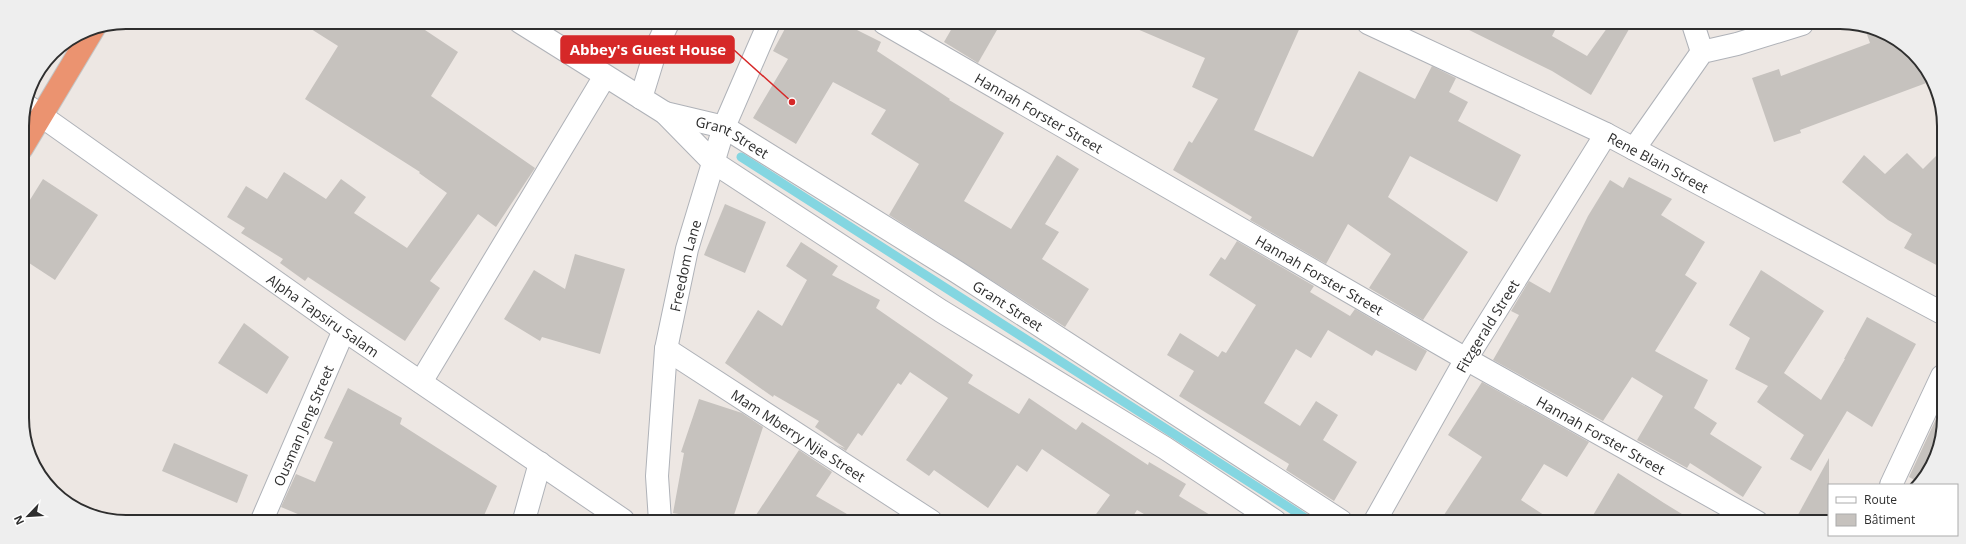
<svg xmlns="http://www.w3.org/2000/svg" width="1966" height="544" font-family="'Open Sans',sans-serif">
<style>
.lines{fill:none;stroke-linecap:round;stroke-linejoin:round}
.stream{stroke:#84d6e1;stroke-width:9}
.building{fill:#c6c2be}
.minor-casing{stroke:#afb2b8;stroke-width:24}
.highway-casing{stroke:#c4c4c4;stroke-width:24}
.minor{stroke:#fff;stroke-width:22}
.highway{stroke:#eb9370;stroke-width:22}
.labels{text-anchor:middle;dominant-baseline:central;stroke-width:4;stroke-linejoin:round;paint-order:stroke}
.street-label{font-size:14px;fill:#2e2e2e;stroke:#fff}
.rim{fill:none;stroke:#2e2e2e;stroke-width:2}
.leader{fill:none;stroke:#d62828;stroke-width:1.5}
.callout-dot{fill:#d62828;stroke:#fff;stroke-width:1.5}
.callout{fill:#d62828;stroke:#d62828;stroke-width:1.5}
.callout-label{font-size:15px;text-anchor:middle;font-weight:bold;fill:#fff}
</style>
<rect width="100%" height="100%" fill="#ede7e3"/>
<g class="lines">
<!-- stream -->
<path class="stream" d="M741,157l569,364"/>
</g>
<!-- building -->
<g class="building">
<path d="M300,22h113l45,30 -27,44 104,72 -39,59 -18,-13 -48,67 10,7 -35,53 -97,-64 -3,4 -25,-18 3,-4 -42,-26 4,-5 -18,-11 19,-31 21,13 17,-27 42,27 15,-20 25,18 -12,16 53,35 40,-55 -28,-20 1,-1 -115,-73 33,-53z"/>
<path d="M788,23h55l38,19 -4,9 73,48 -1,1 55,33 -40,68 47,28 46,-74 22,14 -34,55 14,8 -17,27 47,30 -24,38 -176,-112 30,-51 -48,-30 15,-24 -53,-28 -37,62 -43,-26 35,-59 -15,-8z"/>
<path d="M955,23h46l-23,40 -34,-21z"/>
<path d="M1123,23h179l-48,107 59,27 46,-86 56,28 17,-33 24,12 -7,14 19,10 -10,19 63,34 -24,47 -87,-46 -22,41 80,55 -45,68 -54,-32 22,-34 -43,-30 -22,40 -76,-44 2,-3 -79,-47 16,-29 3,2 26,-44 -26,-12 13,-29z"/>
<path d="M1457,24h101l-6,12 35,20 23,-32h22l-41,71 -39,-24z"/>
<path d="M1864,26l50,27 15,29 -129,48 1,3 -27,9 -22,-64 27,-9 2,7 89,-33z"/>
<path d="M1942,150v118l-38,-20 8,-14 -24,-14 -46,-38 22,-27 21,19 22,-21 16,16z"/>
<path d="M1629,177l43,22 -11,16 44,27 -20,33 12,8 -42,68 53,29 -14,28 23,15 -7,11 52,33 -19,30 -53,-34 -3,5 -50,-28 26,-44 -31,-19 -29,44 -110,-61 26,-45 -8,-4 18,-30 21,12 38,-77 22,-36 13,8z"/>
<path d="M43,179l55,36 -43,65 -32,-21v-48z"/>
<path d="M725,204l41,18 -21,51 -41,-18z"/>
<path d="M1237,241l77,45 -4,6 40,24 5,-7 72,42 -11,20 -40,-21 -4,6 -44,-26 -17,28 -15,-9 -32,54 36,23 16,-25 22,14 -15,25 34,22 -23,39 -48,-31 3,-6 -110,-68 15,-25 -27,-16 13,-22 38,24 4,-6 4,2 30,-48 -47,-30 12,-18 4,3z"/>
<path d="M801,242l37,24 -6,9 48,25 -4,8 97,67 -5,8 51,31 10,-16 47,32 6,-8 66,43 1,-3 37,22 -7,12 41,25h-64l-19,-11 -7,11h-39l19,-26 -68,-46 -15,23 -10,-7 -29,43 -54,-38 -5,6 -23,-16 42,-62 -38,-26 -9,13 -3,-2 -36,53 -4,-3 -12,18 -9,-6 8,3 -30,-21 4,-6 -45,-26 -1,2 -48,-34 33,-53 24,16 25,-46 -21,-14z"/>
<path d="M575,254l50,15 -25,85 -58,-17 -2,4 -36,-22 30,-49 31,19z"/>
<path d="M1761,270l63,41 -40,62 37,27 24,-41h-1l23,-42 49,27 -44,83 -25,-16 -36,60 -21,-12 14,-24 -47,-33 11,-16 -33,-17 15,-31 -21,-13z"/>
<path d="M244,323l45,34 -22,37 -49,-31z"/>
<path d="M1482,382l107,60 -22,35 -23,-13 -23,36 32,21h-113l42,-64 -34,-22z"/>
<path d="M348,388l54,30 -2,6 97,62 -15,34h-170l-31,-13 15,-33 19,8 18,-40 -9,-4z"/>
<path d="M699,399l43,14 21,14 -31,94h-13l-46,-8 11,-60 -3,-1z"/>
<path d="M1942,406v32l-15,35 -7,10 -11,-6z"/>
<path d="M174,443l74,32 -11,28 -75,-32z"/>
<path d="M799,450l33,22 -16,24 43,25h-107z"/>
<path d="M1829,458v64h-35z"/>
<path d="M1618,473l46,30 31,19h-106z"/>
</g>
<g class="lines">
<defs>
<g id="minor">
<path d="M520,22l145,91 48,49 228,149 224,137 110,73"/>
<path id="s1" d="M884,23l582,336 291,163"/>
<path id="s2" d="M1368,23l238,111 336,179"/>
<path d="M1693,24l9,28"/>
<path d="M641,98l16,-52 11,-23"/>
<path id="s3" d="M26,105l318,225 279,190"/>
<path id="s4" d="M665,113l59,14 233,145 384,249"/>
<path d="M1634,149l68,-97 35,-8 65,-20"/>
<path id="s5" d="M666,349l265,172"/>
<path d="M421,382l184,-306"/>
<path d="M1891,485l51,-109"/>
<path id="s6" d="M262,520l82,-190"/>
<path d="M524,520l16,-57"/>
<path id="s7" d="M660,521l-3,-45 9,-127 21,-100 37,-122 45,-104"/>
<path id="s8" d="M1375,521l91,-162 140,-225"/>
</g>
<path id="highway" d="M22,148l72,-120"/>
</defs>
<!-- minor casing -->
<use href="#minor" class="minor-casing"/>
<!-- highway casing -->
<use href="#highway" class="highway-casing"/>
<!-- minor -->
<use href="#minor" class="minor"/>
<!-- highway -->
<use href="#highway" class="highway"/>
</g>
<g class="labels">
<!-- street labels -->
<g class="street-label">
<text stroke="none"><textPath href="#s1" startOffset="179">Hannah Forster Street</textPath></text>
<text stroke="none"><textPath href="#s4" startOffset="72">Grant Street</textPath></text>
<text stroke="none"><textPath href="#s2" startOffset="322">Rene Blain Street</textPath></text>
<text stroke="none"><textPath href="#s7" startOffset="258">Freedom Lane</textPath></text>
<text stroke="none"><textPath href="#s1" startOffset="503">Hannah Forster Street</textPath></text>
<text stroke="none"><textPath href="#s4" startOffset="396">Grant Street</textPath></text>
<text stroke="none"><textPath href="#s3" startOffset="364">Alpha Tapsiru Salam</textPath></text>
<text stroke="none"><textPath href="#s8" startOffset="225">Fitzgerald Street</textPath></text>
<text stroke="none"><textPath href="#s6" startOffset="103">Ousman Jeng Street</textPath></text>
<text stroke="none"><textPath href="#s1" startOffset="827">Hannah Forster Street</textPath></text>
<text stroke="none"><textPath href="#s5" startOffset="158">Mam Mberry Njie Street</textPath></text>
</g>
</g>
<!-- crop -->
<path d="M0 0H1966V544H0ZM126 29H1840A97 97 0 0 1 1937 126V418A97 97 0 0 1 1840 515H126A97 97 0 0 1 29 418V126A97 97 0 0 1 126 29Z" fill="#eee" fill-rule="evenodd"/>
<path class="rim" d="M126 29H1840A97 97 0 0 1 1937 126V418A97 97 0 0 1 1840 515H126A97 97 0 0 1 29 418V126A97 97 0 0 1 126 29Z"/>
<!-- callouts -->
<path class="leader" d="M792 102L734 50"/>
<circle class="callout-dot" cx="792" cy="102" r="4"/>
<rect class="callout" x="561" y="36" width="173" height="27" rx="4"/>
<g class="callout-label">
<text x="648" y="55">Abbey's Guest House</text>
</g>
<!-- legend -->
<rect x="1828" y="484" width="130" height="52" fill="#ffffff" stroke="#ababab"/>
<rect x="1836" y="497" width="20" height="6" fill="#ffffff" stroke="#ababab"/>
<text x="1864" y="504" font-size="12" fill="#2e2e2e">Route</text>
<rect x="1836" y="514" width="20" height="12" fill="#c6c2be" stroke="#ababab"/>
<text x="1864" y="524" font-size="12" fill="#2e2e2e">Bâtiment</text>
<!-- north arrow -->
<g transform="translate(28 516) rotate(245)" stroke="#ffffff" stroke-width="3" paint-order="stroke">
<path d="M0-3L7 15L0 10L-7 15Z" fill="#2e2e2e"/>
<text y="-6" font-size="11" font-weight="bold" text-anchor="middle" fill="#2e2e2e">N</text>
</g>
</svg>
